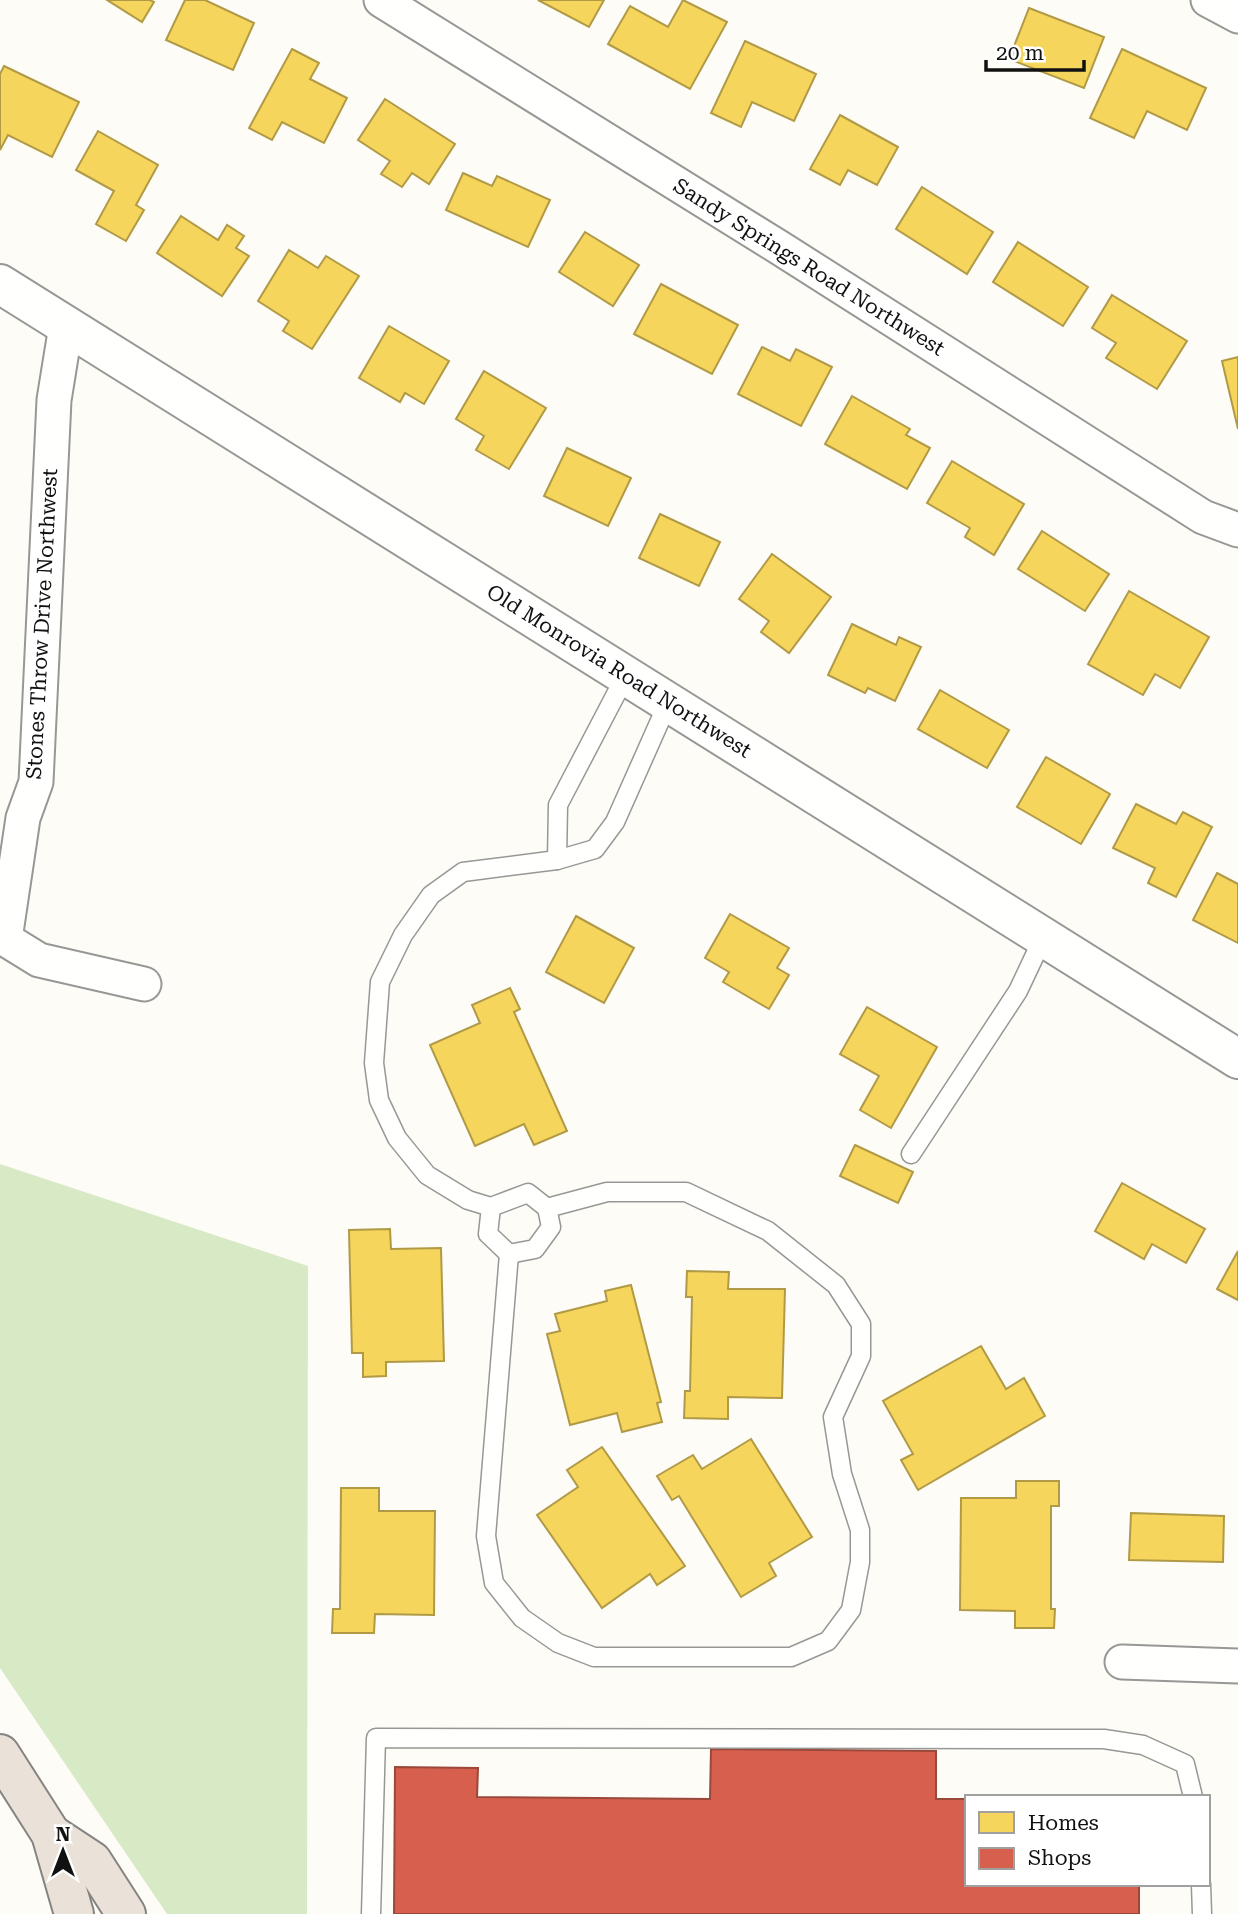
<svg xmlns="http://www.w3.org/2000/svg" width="1238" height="1914" font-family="'Roboto Serif',serif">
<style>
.forest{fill:#d8eac5}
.homes{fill:#f6d55c;stroke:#b19a46;stroke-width:2}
.shops{fill:#d6604d;stroke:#9b483b;stroke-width:2}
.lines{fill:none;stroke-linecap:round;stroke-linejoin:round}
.service-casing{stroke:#979795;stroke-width:21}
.minor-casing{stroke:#979795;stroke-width:37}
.tertiary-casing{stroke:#979795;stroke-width:42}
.motorway-casing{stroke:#858482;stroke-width:42}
.service{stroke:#fffffe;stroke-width:18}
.minor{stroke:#fffffe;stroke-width:33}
.tertiary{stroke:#fffffe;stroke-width:38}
.motorway{stroke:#eae1d8;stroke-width:38}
.labels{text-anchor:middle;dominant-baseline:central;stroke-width:7;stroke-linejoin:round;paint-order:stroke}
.street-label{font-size:21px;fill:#111;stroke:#fff}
</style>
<rect width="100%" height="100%" fill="#fdfcf7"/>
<!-- forest -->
<path class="forest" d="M0,1164l308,102 -1,648h-140l-167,-246z"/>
<!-- homes -->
<g class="homes">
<path d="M107,0h43l4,2 -12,20z"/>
<path d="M185,0h20l49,23 -21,47 -67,-30z"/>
<path d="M538,0h66l-15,27z"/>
<path d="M683,0l44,22 -37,67 -82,-45 22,-38 38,21z"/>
<path d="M1029,8l75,29 -20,51 -75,-29z"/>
<path d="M745,41l71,33 -22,47 -42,-19 -11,25 -30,-14z"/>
<path d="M292,49l27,14 -9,16 37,19 -23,45 -42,-21 -10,18 -23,-12z"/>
<path d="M1122,49l84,39 -19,42 -40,-19 -13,27 -44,-20z"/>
<path d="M4,66l75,36 -27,55 -44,-22 -8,15v-76z"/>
<path d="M385,99l70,45 -26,40 -17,-11 -10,14 -21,-13 9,-13 -32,-21z"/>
<path d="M840,115l58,32 -21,38 -29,-15 -8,15 -30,-16z"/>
<path d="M98,131l60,34 -22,40 8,5 -18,31 -30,-17 18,-33 -38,-21z"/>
<path d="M463,173l29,13 5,-10 53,24 -22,47 -82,-37z"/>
<path d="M922,187l71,45 -26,42 -71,-45z"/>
<path d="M181,216l37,24 9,-15 17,11 -8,12 13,8 -27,40 -65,-43z"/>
<path d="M585,232l54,33 -26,41 -54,-34z"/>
<path d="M1018,242l70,45 -25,39 -70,-44z"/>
<path d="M289,250l29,18 8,-12 33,20 -47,73 -29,-18 6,-10 -31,-20z"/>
<path d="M661,284l77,41 -26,49 -78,-40z"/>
<path d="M1112,295l75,46 -30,48 -51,-31 10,-15 -24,-15z"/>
<path d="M389,326l60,35 -25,43 -19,-11 -5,9 -41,-24z"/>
<path d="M762,347l28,14 6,-12 36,18 -31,59 -63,-32z"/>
<path d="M1238,357v72l-16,-68z"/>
<path d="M484,371l62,37 -37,61 -33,-19 8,-14 -28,-17z"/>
<path d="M852,396l58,33 -4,6 24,13 -23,41 -82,-45z"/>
<path d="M567,448l64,30 -23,48 -64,-30z"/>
<path d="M952,461l72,43 -30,51 -29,-18 5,-9 -43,-25z"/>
<path d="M660,514l60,28 -21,44 -60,-28z"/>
<path d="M1042,531l67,43 -24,37 -67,-42z"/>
<path d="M772,554l59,43 -42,56 -28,-21 8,-11 -30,-22z"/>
<path d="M1129,591l80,46 -29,51 -25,-14 -12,21 -55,-31z"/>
<path d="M852,624l44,21 3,-8 22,10 -26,54 -27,-13 -3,5 -37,-18z"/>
<path d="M940,690l69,40 -22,38 -69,-39z"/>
<path d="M1046,757l64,37 -29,50 -64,-37z"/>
<path d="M1136,804l40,20 7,-12 29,15 -36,70 -28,-14 7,-15 -42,-20z"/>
<path d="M1217,873l21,11v59l-45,-23z"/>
<path d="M730,914l59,34 -12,20 12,7 -20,34 -46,-27 6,-10 -24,-14z"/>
<path d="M576,916l58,32 -30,55 -58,-31z"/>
<path d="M510,988l10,21 -6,3 53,119 -33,14 -10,-21 -49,22 -45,-101 50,-22 -8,-18z"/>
<path d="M867,1007l70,40 -46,81 -31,-18 19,-34 -39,-22z"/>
<path d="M855,1145l58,27 -15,31 -58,-27z"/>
<path d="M1122,1183l83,46 -19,34 -34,-19 -8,15 -49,-28z"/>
<path d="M390,1229l1,20 50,-1 3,113 -58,1v14l-23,1v-24h-11l-3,-123z"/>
<path d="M1238,1251v49l-21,-11z"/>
<path d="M687,1271l42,1 -1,17h57l-3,109 -54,-1v22l-44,-1 1,-27h5l2,-94h-6z"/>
<path d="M631,1285l30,117 -4,1 5,19 -40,10 -5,-19 -47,12 -23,-91 13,-3 -5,-17 52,-13 -2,-10z"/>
<path d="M981,1346l25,43 18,-11 21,38 -127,74 -17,-30 12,-6 -30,-53z"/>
<path d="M751,1439l61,98 -43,26 7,13 -35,21 -62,-101 -7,4 -15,-24 36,-21 9,14z"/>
<path d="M602,1447l83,119 -28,19 -7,-11 -48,34 -65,-93 41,-28 -11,-17z"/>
<path d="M1016,1481h43v25h-8v103h4l-1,19h-39v-17l-55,-1 1,-112h55z"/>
<path d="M341,1488h38v23h56l-1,104 -59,-1 -1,19h-42l1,-24h7z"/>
<path d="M1131,1513l93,3 -1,46 -94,-2z"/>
</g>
<!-- shops -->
<path class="shops" d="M711,1749l225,2v48h31v85h172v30h-745l1,-147 83,1 -1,29 233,2z"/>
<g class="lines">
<defs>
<g id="service">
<path d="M557,860l1,-55 68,-130"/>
<path d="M911,1154l107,-163 25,-53"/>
<path d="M491,1207l-3,27 21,20 26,-5 16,-22 -4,-19 -19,-15 -37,14 -23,-7 -41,-25 -30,-37 -18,-38 -5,-37 6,-81 23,-47 28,-40 32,-23 94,-12 38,-11 20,-27 52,-117"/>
<path d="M509,1254l-23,282 8,47 28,35 36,25 36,14h197l37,-16 23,-31 9,-48v-32l-18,-56 -9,-57 28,-61v-32l-25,-39 -68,-54 -82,-39h-79l-60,16"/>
<path d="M1201,1884l1,30"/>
<path d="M371,1914l5,-176 728,1 39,6 42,19 8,33"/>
</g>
<g id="minor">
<path d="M381,0l399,248 423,269 35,13"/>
<path d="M1208,0l30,16"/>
<path d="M66,326l-12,74 -18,382 -13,36 -18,121 34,21 105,24"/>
<path d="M1122,1662l116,4"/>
</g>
<path id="tertiary" d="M0,284l1238,775"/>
<g id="motorway">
<path d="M0,1754l51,80 23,80"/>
<path d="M51,1834l41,27 34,53"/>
</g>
</defs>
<!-- service casing -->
<use href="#service" class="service-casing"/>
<!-- minor casing -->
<use href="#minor" class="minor-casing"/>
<!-- tertiary casing -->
<use href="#tertiary" class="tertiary-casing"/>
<!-- motorway casing -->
<use href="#motorway" class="motorway-casing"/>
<!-- service -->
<use href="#service" class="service"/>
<!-- minor -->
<use href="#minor" class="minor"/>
<!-- tertiary -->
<use href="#tertiary" class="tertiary"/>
<!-- motorway -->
<use href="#motorway" class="motorway"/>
</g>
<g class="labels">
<!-- street labels -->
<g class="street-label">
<text transform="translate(809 267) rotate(32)">Sandy Springs Road Northwest</text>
<text transform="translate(42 624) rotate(-87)">Stones Throw Drive Northwest</text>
<text transform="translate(619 671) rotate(32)">Old Monrovia Road Northwest</text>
</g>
</g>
<!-- legend -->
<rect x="965" y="1795" width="245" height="91" fill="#ffffff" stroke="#a0a0a0" stroke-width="2"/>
<rect x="979" y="1812" width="35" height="21" fill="#f6d55c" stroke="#a0a0a0" stroke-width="2"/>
<text x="1028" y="1830" font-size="21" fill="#111111">Homes</text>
<rect x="979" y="1848" width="35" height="21" fill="#d6604d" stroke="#a0a0a0" stroke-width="2"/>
<text x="1028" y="1865" font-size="21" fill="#111111">Shops</text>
<!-- north arrow -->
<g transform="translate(63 1851)" stroke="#ffffff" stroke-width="5" paint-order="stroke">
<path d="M0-5L12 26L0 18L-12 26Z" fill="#111111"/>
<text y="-10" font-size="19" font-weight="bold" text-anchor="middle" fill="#111111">N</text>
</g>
<!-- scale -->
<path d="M986 60v10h98v-10" fill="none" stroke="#111111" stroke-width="3.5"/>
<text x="996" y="60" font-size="21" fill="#111111" stroke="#ffffff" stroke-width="5" paint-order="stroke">20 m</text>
</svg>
